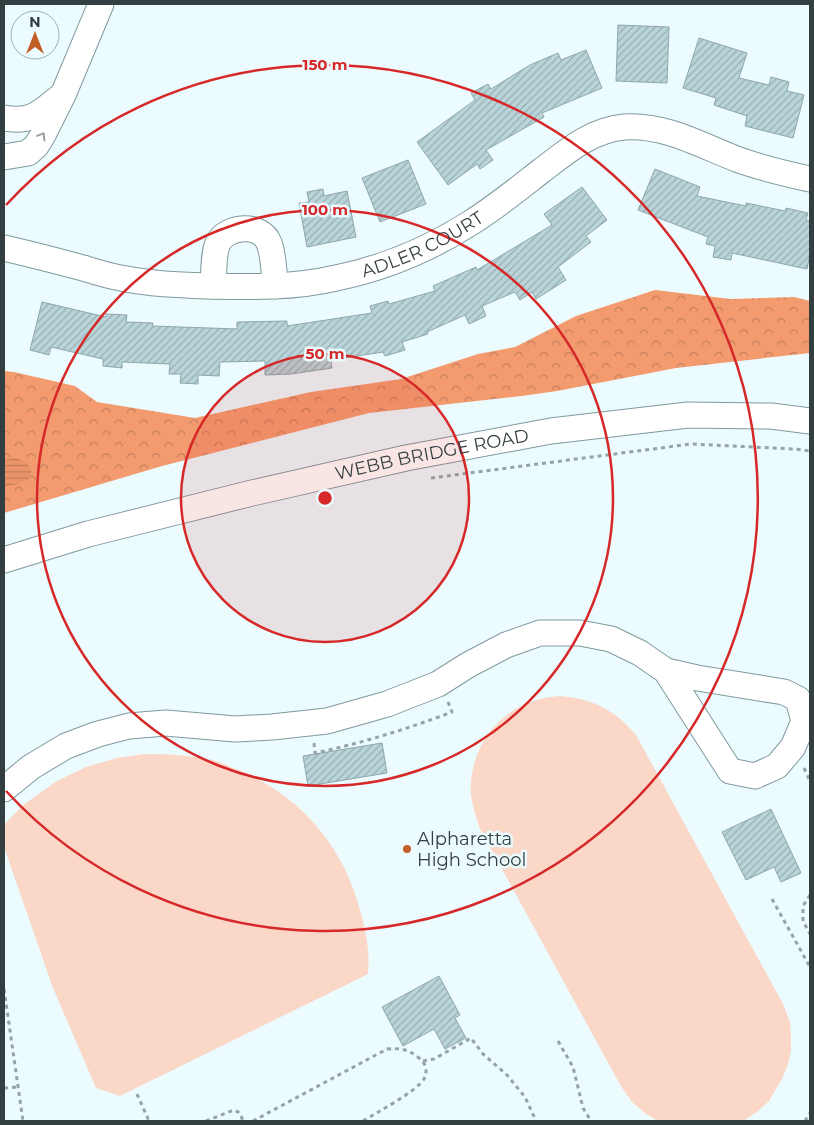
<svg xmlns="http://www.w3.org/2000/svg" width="814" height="1125" font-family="Montserrat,sans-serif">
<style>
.forest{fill:url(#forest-crowns)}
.pitch{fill:#fad7c7}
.water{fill:url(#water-rules)}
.building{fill:url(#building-hatch);stroke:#8da7ac}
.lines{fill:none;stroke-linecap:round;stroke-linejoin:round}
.minor-casing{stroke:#809a9e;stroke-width:27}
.path{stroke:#95a3a6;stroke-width:3;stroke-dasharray:4 4;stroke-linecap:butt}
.minor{stroke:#fff;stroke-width:25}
.oneway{stroke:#999ea0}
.ring{fill:none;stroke:#d62828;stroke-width:2.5}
.poi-dot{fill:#c25f27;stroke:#ebfbfe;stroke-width:2}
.labels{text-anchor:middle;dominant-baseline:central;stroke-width:5;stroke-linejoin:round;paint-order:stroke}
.street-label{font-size:18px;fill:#333e40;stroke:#ebfbfe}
.poi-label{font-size:18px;fill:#333e40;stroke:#ebfbfe;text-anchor:start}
.centre{fill:#d62828;stroke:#ebfbfe;stroke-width:2.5}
.ring-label{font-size:15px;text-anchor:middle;font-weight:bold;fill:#d62828;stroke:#ebfbfe;stroke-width:5;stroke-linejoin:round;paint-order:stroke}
</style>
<defs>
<pattern id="forest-crowns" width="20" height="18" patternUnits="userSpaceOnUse" patternTransform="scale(1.25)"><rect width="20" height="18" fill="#f39b6f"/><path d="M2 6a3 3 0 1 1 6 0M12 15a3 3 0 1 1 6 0" fill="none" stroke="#c5805d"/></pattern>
<pattern id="water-rules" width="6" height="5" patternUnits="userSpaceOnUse" patternTransform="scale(1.25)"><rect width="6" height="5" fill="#ec9469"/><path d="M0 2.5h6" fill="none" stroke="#c07a58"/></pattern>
<pattern id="building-hatch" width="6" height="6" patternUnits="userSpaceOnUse" patternTransform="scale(1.25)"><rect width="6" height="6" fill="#b9d5d9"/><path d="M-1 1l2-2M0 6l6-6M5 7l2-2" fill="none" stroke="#97aeb1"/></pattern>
</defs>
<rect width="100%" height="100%" fill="#ebfbfe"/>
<!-- forest -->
<path class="forest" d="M655,290l76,9 63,-2 16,4v52l-134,15 -119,23 -35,5 -153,17 -207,53 -158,47v-142l10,1 61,14 22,16 98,16 116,-26 90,-13 77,-25 37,-7 61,-31z"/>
<!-- pitch -->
<g class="pitch">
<path d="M560,696c33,3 55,14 76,39l147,269 7,18 1,15v14l-3,13 -5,13 -14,24 -12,11 -14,9h-85l-12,-7 -13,-11 -11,-15 -142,-259c-5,-15 -11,-32 -9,-48 5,-49 41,-82 89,-85z"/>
<path d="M144,754c23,0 46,1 68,6 7,2 15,5 21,8 64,24 110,76 127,142 6,21 10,41 8,64l-248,122 -24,-8 -43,-100 -49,-141v-22l19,-20 34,-24 29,-14 31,-9z"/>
</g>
<!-- water -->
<path class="water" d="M10,459c3,0 6,-1 8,0 7,1 17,10 12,17 -5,8 -18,9 -26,11v-27z"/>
<!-- building -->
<g class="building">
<path d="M618,25l51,2 -2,56 -51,-2z"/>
<path d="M699,38l48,15 -8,25 30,7 2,-8 18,5 -2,9 17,4 -11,43 -48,-12 2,-10 -33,-11 2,-7 -33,-10z"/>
<path d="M586,50l16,38 -60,25 2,4 -58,33 7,10 -13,9 -3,-5 -29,21 -31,-43 58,-42 -4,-7 17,-9 3,5 39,-24 28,-12 3,7z"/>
<path d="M408,160l18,44 -46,18 -18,-44z"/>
<path d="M655,169l45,18 -3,9 49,10v-3l39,8 1,-3 22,5 -2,7 4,1v33l-3,15 -75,-16 -1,7 -18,-3 2,-11 -9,-2 2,-7 -70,-27z"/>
<path d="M582,187l25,33 -21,16 5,6 -33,25 8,13 -30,19 -4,-7 -12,8 -5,-8 -33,14 4,10 -17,8 -4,-9 -38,17 1,2 -26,8 3,8 -20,6 -2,-4 -52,8 1,8 -41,6 -26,1v-14l-45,1 -1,14 -21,-1v9l-18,-1 1,-9h-12l1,-10 -48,-2v6l-19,-2v-7l-52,-12 -2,8 -19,-5 12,-48 64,15v-3l21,1 -1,7 27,1 -1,3 85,3v-7l50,-1v5l85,-13 -2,-7 18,-5 1,3 46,-13 -2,-5 43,-19 1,3 75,-45 -8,-11z"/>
<path d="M323,189l1,7 23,-5 9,46 -49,10 -8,-44 10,-1 -2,-10z"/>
<path d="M382,743l5,30 -79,13 -5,-30z"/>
<path d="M771,809l30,64 -20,9 -7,-15 -28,13 -24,-48z"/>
<path d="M439,976l21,39 -5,3 11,20 -21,11 -11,-20 -31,17 -21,-39z"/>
</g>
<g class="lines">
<defs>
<g id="minor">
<path d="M4,118c28,5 36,-5 57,-22"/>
<path d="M4,157l24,-4 8,-7 7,-11 20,-40 38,-91"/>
<path id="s1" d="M4,248c26,6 53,13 79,20 13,4 25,8 38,10 29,6 57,7 86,8 43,1 87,2 129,-8 49,-10 94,-29 136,-56 24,-15 46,-33 69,-51 25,-19 50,-41 83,-44 41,-3 78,19 115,33 23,8 47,14 71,19"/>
<path d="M213,286c1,-12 0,-32 5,-43 9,-18 43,-20 51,0 5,13 5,29 6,43"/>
<path id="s2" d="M4,560l84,-26 164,-41 154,-35 145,-27 137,-16 83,1 39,5"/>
<path d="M4,789l27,-22 35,-21 32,-12 31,-8 37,-3 69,6 37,-2 55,-6 60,-17 51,-20 30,-19 38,-20 34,-12h40l31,6 29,14 26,18 31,7 87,14 14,7 6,22 -11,26 -16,19 -22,10 -25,-5 -64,-100"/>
</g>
</defs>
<!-- minor casing -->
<use href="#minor" class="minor-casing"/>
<!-- path -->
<g class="path">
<path d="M431,478l260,-34 103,5 16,2"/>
<path d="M314,743l1,10c47,-10 92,-24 137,-41l-4,-10"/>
<path d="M804,768l6,13"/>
<path d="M810,895l-7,11v15l7,13"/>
<path d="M772,899l38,68"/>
<path d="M4,989l19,132"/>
<path d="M558,1041l15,26 10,41 8,13"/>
<path d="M423,1061l11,-2 37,-21 12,16 24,21 18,22 11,24"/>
<path d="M4,1088l13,-1"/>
<path d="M137,1094l12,27"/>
<path d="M206,1121l28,-11 6,3 3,8"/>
<path d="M253,1121l134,-72c14,-1 21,0 32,9 7,5 9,14 5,21 -7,12 -48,34 -61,42"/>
<path d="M635,1121v-1"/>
<path d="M805,1121l5,-8"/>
</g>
<!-- minor -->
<use href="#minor" class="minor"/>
</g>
<!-- one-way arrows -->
<defs><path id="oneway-chevron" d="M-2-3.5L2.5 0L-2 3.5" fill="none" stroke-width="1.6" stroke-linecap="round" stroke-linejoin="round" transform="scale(1.25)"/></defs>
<use class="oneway" href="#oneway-chevron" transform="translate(42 136) rotate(-59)"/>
<!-- distance rings -->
<circle cx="325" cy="498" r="144" fill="#d62828" fill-opacity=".12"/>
<g class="ring">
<circle cx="325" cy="498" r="144"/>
<circle cx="325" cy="498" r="288"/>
<path d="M6 205A433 433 0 1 1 6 791"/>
</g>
<!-- markers -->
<circle class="poi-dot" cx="407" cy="849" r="5"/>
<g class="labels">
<!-- street labels -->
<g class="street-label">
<text stroke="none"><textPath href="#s1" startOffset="430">ADLER COURT</textPath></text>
<text stroke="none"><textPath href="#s2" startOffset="441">WEBB BRIDGE ROAD</textPath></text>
</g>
<!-- poi labels -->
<g class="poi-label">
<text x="417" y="839">Alpharetta<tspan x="417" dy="21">High School</tspan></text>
</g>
</g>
<circle cx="325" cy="498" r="8" class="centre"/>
<g class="ring-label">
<text x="325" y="70">150 m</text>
<text x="325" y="215">100 m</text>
<text x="325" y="359">50 m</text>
</g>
<!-- border -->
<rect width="814" height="1125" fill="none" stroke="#333e40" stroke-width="10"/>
<!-- north arrow -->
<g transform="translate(35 35)"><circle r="24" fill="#ebfbfe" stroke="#a1afb2"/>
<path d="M0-4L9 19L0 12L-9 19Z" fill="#c25f27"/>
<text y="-8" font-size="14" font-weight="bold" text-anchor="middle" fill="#333e40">N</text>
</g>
</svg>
